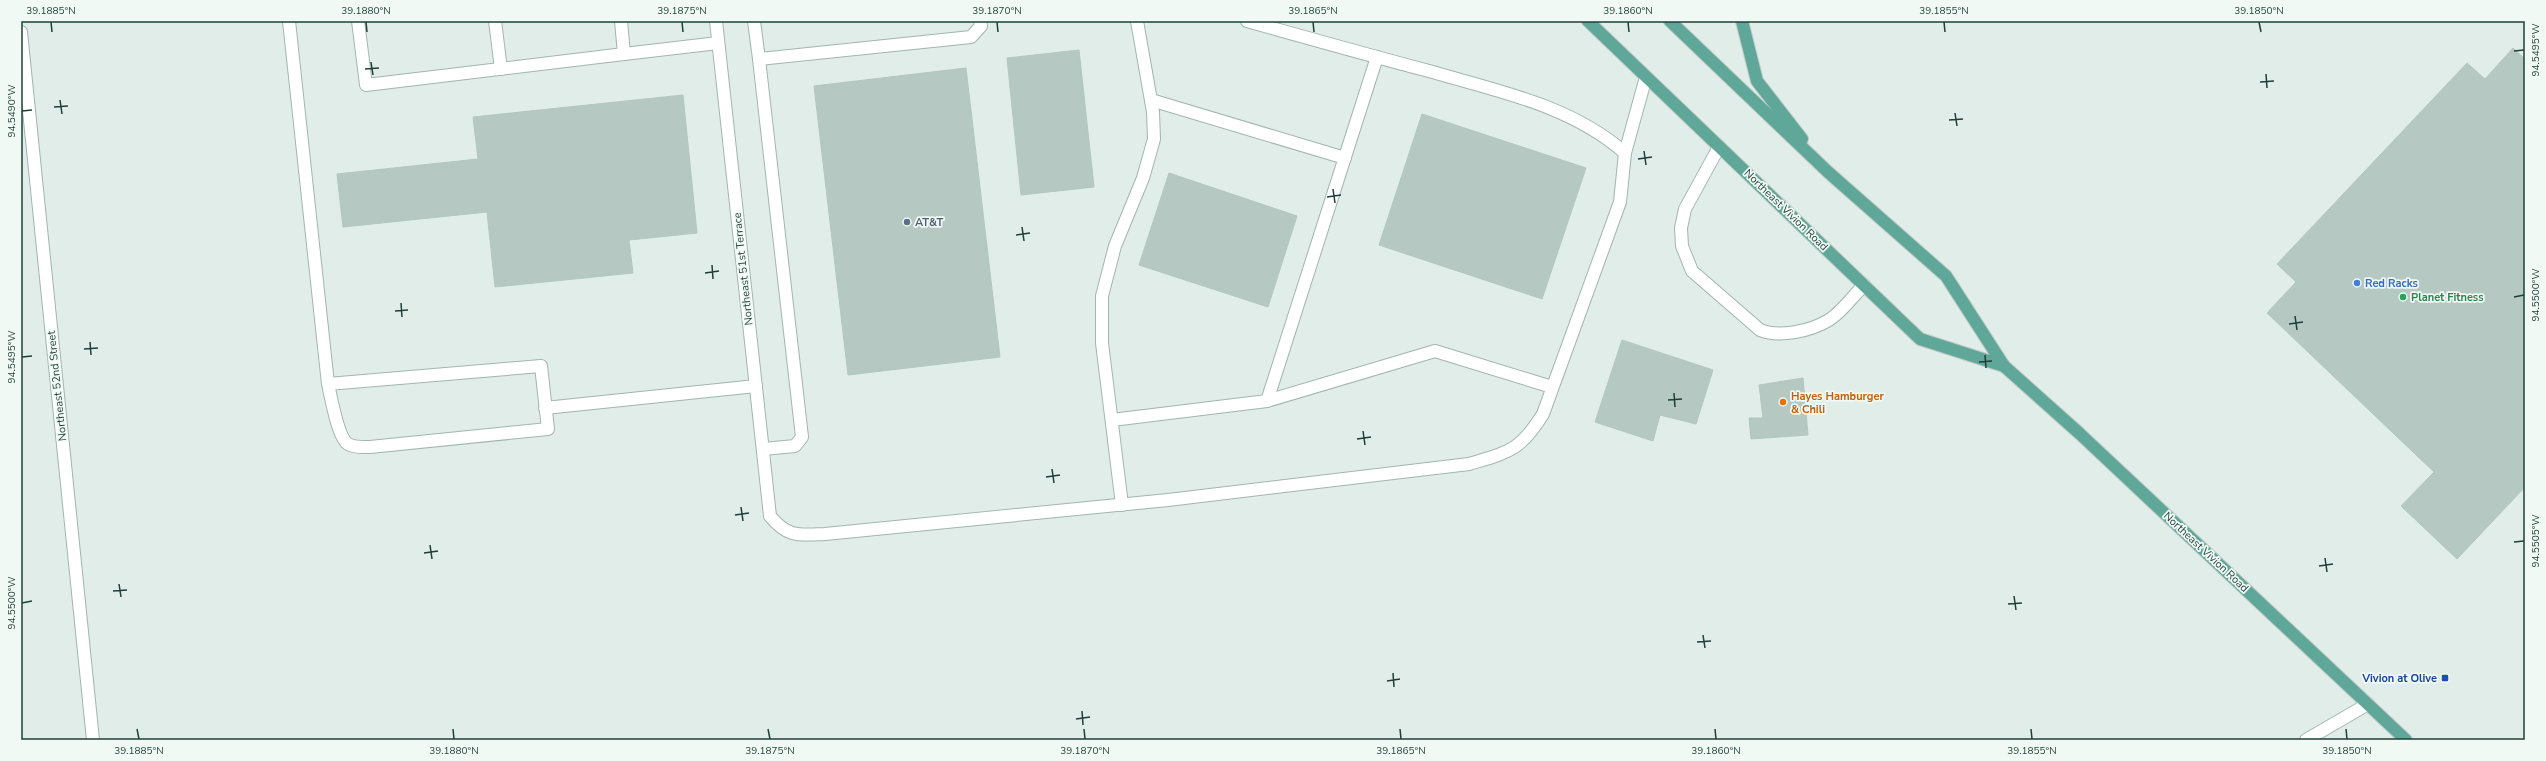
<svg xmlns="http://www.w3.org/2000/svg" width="2546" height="761" font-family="'Nunito Sans',sans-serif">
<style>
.building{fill:#b5c8c1;stroke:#b2c7bf}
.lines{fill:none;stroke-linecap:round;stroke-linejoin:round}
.minor-casing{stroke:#a2b5b0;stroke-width:14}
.major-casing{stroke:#c0c9c7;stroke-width:14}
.minor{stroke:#fff;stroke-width:12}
.major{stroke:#5fa798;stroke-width:12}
.ticks{fill:none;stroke:#1f3f38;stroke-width:1.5}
.service-dot{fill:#5c6f8a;stroke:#f1f9f5;stroke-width:1.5}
.shop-dot{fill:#3f7fe0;stroke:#f1f9f5;stroke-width:1.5}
.leisure-dot{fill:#2e9e5b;stroke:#f1f9f5;stroke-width:1.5}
.food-dot{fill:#e8710a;stroke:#f1f9f5;stroke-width:1.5}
.transit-dot{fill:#1a4fb4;stroke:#f1f9f5;stroke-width:1.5}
.labels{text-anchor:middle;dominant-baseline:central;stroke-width:3.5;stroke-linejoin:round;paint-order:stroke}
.street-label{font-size:11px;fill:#1f3f38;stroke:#f1f9f5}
.service-label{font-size:11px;font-weight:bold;fill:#4e5e75;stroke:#f1f9f5;text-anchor:start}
.shop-label{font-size:11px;font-weight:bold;fill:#366cbe;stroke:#f1f9f5;text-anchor:start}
.leisure-label{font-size:11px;font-weight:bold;fill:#27864d;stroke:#f1f9f5;text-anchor:start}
.food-label{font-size:11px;font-weight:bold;fill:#c56008;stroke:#f1f9f5;text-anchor:start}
.transit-label{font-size:11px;font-weight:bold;fill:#164399;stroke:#f1f9f5;text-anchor:end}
.neatline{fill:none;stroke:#1f3f38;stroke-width:1.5}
.ticks-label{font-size:10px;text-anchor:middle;fill:#1f3f38}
</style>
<rect width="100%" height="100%" fill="#e0ede8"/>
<!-- building -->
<g class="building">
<path d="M2513,48l12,11v428l-68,72 -56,-53 33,-34 -167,-159 29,-31 -19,-18 190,-201 18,16z"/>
<path d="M1079,50l15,137 -73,8 -14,-137z"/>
<path d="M966,68l34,289 -152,18 -34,-289z"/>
<path d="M683,95l14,138 -68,7 4,33 -138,14 -8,-75 -144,15 -6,-53 141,-15 -5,-42z"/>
<path d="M1422,114l164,54 -44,131 -163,-54z"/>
<path d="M1169,173l128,43 -29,91 -129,-42z"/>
<path d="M1622,340l91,30 -17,54 -36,-9 -7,26 -58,-19z"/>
<path d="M1803,378l5,57 -57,4 -2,-21h14l-4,-33z"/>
</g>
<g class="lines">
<defs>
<g id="minor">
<path d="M289,21l39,363c3,13 10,54 20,60 7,4 15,3 22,3l178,-18 -7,-63 -213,18"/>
<path d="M358,21l8,64 258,-31 -3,-33"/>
<path d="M495,21l6,48"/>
<path d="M716,21l54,495c18,22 29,19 55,18l343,-34 301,-36c40,-12 51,-13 74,-50l77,-212 5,-49 21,-76"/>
<path d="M754,21l5,38 212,-22 10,-11 -1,-5"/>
<path d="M1247,21c61,17 121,34 182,50 68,20 142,34 196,82"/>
<path d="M21,32l72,708"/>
<path d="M624,54l94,-11"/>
<path d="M759,59l43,378 -7,9 -32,3"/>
<path d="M1151,100l194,58"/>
<path d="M1719,147l-34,62 -4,19 1,18 10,25 68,59c19,8 51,1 69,-10 13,-8 24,-24 35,-35"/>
<path d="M1267,401l168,-50 117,36"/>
<path d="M545,408l211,-22"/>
<path d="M1112,420l155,-19 110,-344"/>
<path d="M1122,505l-20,-162v-47l13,-50 28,-68 11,-39 -1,-27 -16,-91"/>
<path d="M2306,740l62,-36"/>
</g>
<g id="major">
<path d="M1588,21l332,318 84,27"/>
<path d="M1670,21l158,151 118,104 58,90 75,67 327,307"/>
<path d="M1742,21l15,60 45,58"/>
</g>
</defs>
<!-- minor casing -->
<use href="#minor" class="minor-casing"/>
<!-- major casing -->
<use href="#major" class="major-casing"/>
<!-- minor -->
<use href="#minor" class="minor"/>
<!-- major -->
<use href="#major" class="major"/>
</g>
<!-- ticks -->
<path class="ticks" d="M51,22l1,10M366,22l1,10M682,22l1,10M997,22l1,10M1313,22l1,10M1628,22l1,10M1944,22l1,10M2259,22l2,10M2514,51l10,-1M371,62l2,13M365,69l14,-1M2266,74l1,14M2260,82l14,-1M60,100l2,14M54,107l14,-1M22,111l10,-1M1955,113l2,13M1949,120l14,-1M1644,151l2,14M1638,159l14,-2M1333,189l2,14M1327,197l14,-2M1022,227l2,14M1016,235l14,-2M712,265l1,14M705,273l14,-2M2514,297l10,-2M401,303l1,14M395,311l13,-1M2295,316l2,14M2289,324l14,-2M90,342l1,13M84,349l14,-1M1985,355l1,13M22,357l10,-1M1979,362l13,-1M1674,393l1,14M1668,400l14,-1M1363,431l2,14M1357,439l14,-2M1052,469l2,14M1046,477l14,-2M741,507l2,14M735,515l14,-2M2514,542l10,-1M430,545l2,14M424,553l14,-2M2325,558l2,14M2319,566l14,-2M119,584l2,13M113,591l14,-1M2014,596l2,14M22,603l10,-2M2008,604l14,-1M1703,635l2,13M1697,642l14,-1M1393,673l1,14M1387,681l13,-2M1082,711l1,14M1076,719l14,-2M137,729l2,10M453,729l1,10M768,729l2,10M1084,729l1,10M1400,729l1,10M1715,729l1,10M2031,729l1,10M2346,729l1,10"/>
<!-- markers -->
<circle class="service-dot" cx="907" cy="222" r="4"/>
<circle class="shop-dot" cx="2357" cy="283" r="4"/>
<circle class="leisure-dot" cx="2403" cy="297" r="4"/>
<circle class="food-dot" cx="1783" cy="402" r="4"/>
<rect class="transit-dot" x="2441" y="674" width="8" height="8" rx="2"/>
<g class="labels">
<!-- street labels -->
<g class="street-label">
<text transform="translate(1786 210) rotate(44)">Northeast Vivion Road</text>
<text transform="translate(743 269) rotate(-96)">Northeast 51st Terrace</text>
<text transform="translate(57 386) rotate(-96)">Northeast 52nd Street</text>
<text transform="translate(2206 552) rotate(43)">Northeast Vivion Road</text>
</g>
<!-- service labels -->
<g class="service-label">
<text x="915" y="222">AT&amp;T</text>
</g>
<!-- shop labels -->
<g class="shop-label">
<text x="2365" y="283">Red Racks</text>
</g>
<!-- leisure labels -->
<g class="leisure-label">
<text x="2411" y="297">Planet Fitness</text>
</g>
<!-- food labels -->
<g class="food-label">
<text x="1791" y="396">Hayes Hamburger<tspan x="1791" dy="13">&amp; Chili</tspan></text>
</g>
<!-- transit labels -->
<g class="transit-label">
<text x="2437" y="678">Vivion at Olive</text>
</g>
</g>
<!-- border -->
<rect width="2546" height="761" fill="none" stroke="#f1f9f5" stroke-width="44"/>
<rect x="22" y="22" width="2502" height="717" class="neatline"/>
<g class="ticks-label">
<text x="51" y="14">39.1885°N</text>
<text x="366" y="14">39.1880°N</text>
<text x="682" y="14">39.1875°N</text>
<text x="997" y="14">39.1870°N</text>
<text x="1313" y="14">39.1865°N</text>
<text x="1628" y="14">39.1860°N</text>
<text x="1944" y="14">39.1855°N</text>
<text x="2259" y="14">39.1850°N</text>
<text transform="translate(2535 50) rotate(-90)" y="4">94.5495°W</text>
<text transform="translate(11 111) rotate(-90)" y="4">94.5490°W</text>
<text transform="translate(2535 295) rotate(-90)" y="4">94.5500°W</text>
<text transform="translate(11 357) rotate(-90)" y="4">94.5495°W</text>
<text transform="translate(2535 541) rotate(-90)" y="4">94.5505°W</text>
<text transform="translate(11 603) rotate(-90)" y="4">94.5500°W</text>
<text x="139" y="754">39.1885°N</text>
<text x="454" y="754">39.1880°N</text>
<text x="770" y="754">39.1875°N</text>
<text x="1085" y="754">39.1870°N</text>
<text x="1401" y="754">39.1865°N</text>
<text x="1716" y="754">39.1860°N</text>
<text x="2032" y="754">39.1855°N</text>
<text x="2347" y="754">39.1850°N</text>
</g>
</svg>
